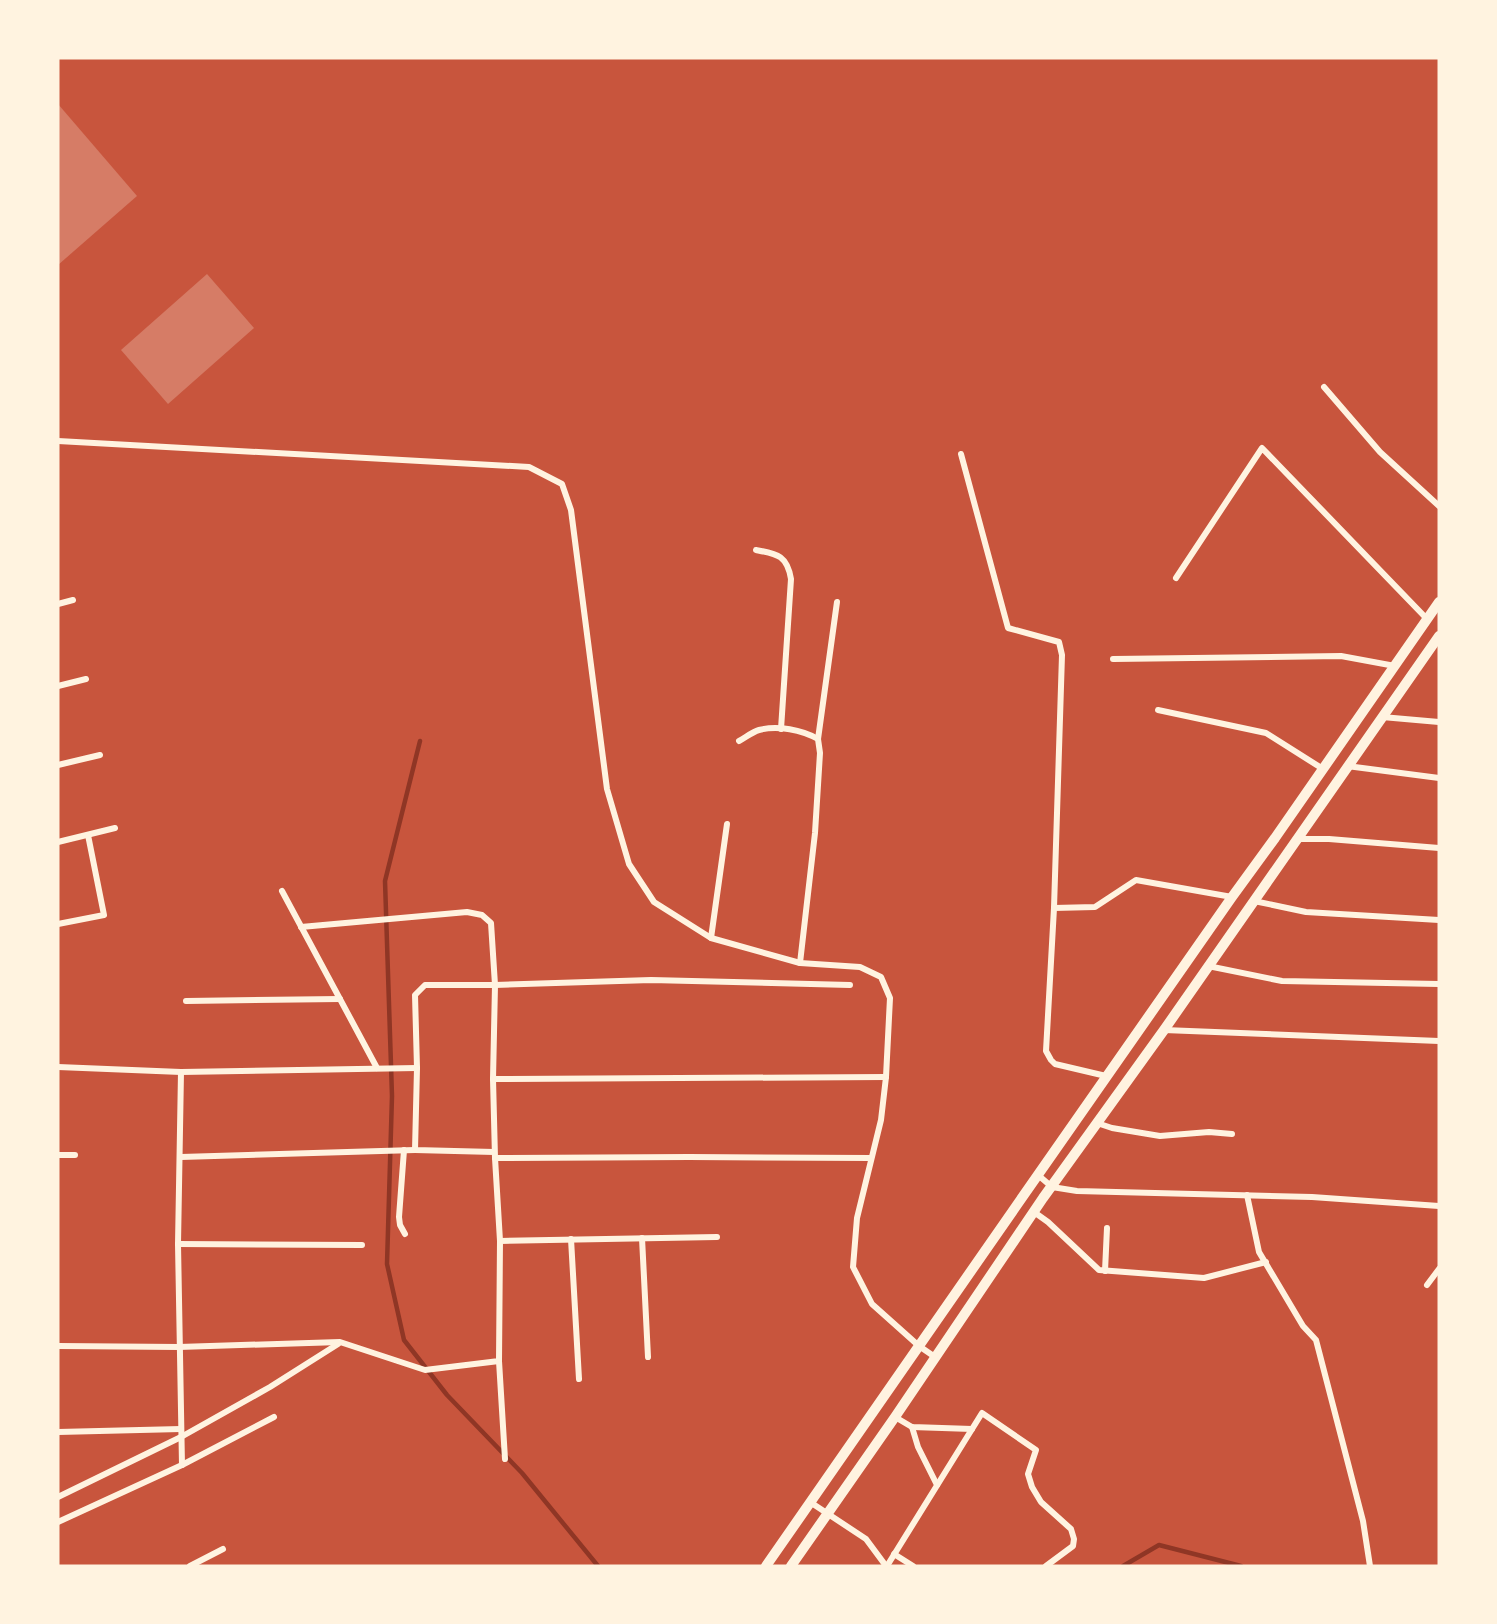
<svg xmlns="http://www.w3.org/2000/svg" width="1497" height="1624" font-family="'Asap Condensed',sans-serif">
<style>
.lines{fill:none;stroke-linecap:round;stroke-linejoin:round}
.stream{stroke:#8f3625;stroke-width:4.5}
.building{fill:#d67c66}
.minor{stroke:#fff3e0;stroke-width:6}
.primary{stroke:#fff3e0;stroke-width:10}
</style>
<rect width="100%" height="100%" fill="#c8553d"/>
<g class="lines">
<!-- stream -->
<g class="stream">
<path d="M420,741l-35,140 7,215 -5,168 17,76 43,55 75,78 76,93"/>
<path d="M1123,1566l36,-21 82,21"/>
</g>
</g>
<!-- building -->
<g class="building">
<path d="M58,104l79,92 -79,69z"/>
<path d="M207,274l47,54 -86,76 -47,-54z"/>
</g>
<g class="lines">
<!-- minor -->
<g class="minor">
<path d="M1324,387l56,65 59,54"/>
<path d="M58,441l471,26 33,17 9,26 36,279 22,75 25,38 57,36 89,25 60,4 21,10 9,21 -4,79 -5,43 -24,98 -4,49 19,37 47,42 16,11"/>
<path d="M961,454l47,174 51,14 3,13 -8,253 -8,143 5,9 4,4 51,12"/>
<path d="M756,550c21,4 31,5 35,29l-10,150"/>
<path d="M1176,578l86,-130 166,172"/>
<path d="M58,604l15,-4"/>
<path d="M1113,659l228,-3 54,10"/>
<path d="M58,686l28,-7"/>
<path d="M1158,710l108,23 57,36"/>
<path d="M1382,717l57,5"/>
<path d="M818,739l19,-137"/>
<path d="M739,741c6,-3 13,-9 20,-11 19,-5 43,0 59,9l2,14 -5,80 -15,130"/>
<path d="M58,765l42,-10"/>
<path d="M1347,766l92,12"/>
<path d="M1298,839h31l110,9"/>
<path d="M58,842l57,-14"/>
<path d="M282,891l95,177"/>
<path d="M1254,901l52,11 133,8"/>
<path d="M1054,908l41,-1 41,-27 96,17"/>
<path d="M58,924l46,-9 -16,-80"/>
<path d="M711,938l16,-114"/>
<path d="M1208,966l74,15 157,3"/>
<path d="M186,1001l154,-2"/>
<path d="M1164,1030l275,11"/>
<path d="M58,1067l123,5 236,-4"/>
<path d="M181,1072l-3,172 4,221"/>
<path d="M493,1079l393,-2"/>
<path d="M1097,1123l15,5 48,8 49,-4 23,2"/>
<path d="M404,1150l-5,67 1,8 5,9"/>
<path d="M494,1152l-79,-2 2,-82 -2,-73 10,-10h70l156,-5 199,5"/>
<path d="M58,1155h17"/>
<path d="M181,1157l234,-7"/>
<path d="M495,1158l194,-1 182,1"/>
<path d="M1038,1175l14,12 25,4 235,6 127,9"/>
<path d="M1247,1195l12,57 44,74 13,14 47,181 7,45"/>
<path d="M1034,1212l14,10 51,48 105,8 62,-16"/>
<path d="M642,1238l6,119"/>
<path d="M571,1239l8,140"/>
<path d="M500,1241l217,-4"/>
<path d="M178,1244l184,1"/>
<path d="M1105,1271l2,-43"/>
<path d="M1427,1285l12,-16"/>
<path d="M58,1346l121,1 161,-5 85,28 74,-9 1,-120 -5,-83 -2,-79 2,-94 -4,-62 -9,-8 -15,-3 -166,15"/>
<path d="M499,1361l6,98"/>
<path d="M895,1417l17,10 60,2"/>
<path d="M912,1427l6,20 19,38"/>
<path d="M58,1432l123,-3"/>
<path d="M58,1497l123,-60 89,-50 68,-43"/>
<path d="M810,1502l56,37 20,27"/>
<path d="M58,1522l124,-57 92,-48"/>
<path d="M894,1554l19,12"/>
<path d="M190,1566l33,-17"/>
<path d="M887,1566l95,-153 54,37 -8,24 4,13 9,15 30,27 3,10 -1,7 -27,20"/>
</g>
<!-- primary -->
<g class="primary">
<path d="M766,1566l253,-364 213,-305 43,-59 164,-236"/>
<path d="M791,1566l104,-149 148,-219 121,-168 275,-394"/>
</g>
</g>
<!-- border -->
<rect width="1497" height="1624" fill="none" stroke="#fff3e0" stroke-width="119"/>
</svg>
